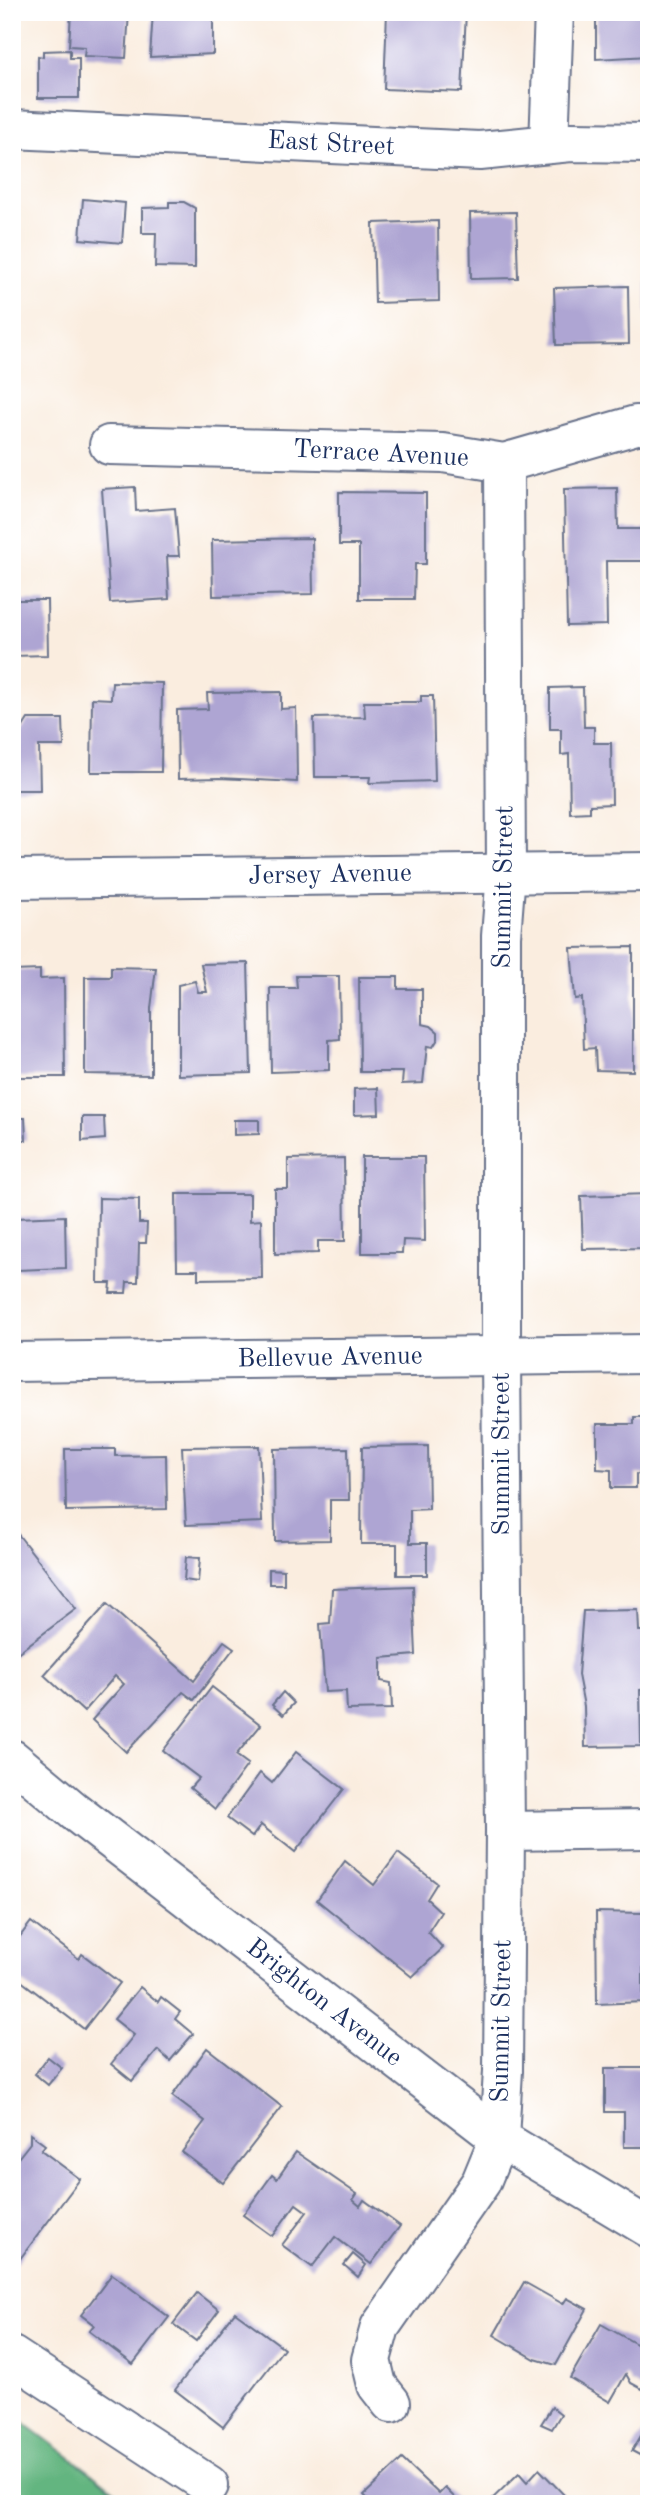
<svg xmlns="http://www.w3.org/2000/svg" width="661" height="2516" font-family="'Old Standard TT',serif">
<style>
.forest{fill:#64b580;stroke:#40726f;stroke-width:2}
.building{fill:#aea5d3}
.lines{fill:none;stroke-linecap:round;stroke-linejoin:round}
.minor-casing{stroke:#69728b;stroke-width:42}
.minor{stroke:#fff;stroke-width:38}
.labels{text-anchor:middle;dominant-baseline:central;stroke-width:6;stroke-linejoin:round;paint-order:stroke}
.street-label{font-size:26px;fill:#1b2f5e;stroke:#fff}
</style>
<rect width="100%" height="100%" fill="#fff"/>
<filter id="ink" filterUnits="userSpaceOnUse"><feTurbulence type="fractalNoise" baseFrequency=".0143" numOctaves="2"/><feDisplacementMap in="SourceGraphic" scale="14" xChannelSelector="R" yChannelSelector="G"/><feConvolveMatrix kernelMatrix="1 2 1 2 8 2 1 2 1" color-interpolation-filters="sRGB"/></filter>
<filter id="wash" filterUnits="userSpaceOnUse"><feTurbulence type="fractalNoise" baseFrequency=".00686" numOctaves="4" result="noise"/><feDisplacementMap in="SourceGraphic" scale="28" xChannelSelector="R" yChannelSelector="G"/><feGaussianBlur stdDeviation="1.57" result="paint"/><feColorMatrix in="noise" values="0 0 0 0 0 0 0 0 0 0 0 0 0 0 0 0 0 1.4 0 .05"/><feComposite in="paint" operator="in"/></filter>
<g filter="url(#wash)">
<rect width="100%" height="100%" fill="#faeddf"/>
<!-- forest -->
<path class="forest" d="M12,2414l121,90h-121z"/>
<g id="blocks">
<!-- building -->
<g class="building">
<path d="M71,12h58l-3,46 -42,-2 1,-9 -16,-1z"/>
<path d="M153,12h60v42l-63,3z"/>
<path d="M387,12h79l-4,80 -78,-3z"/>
<path d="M596,12h53v44l-53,3z"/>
<path d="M70,50v8h9v40h-41v-42l5,1v-6z"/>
<path d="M83,199l42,4 -3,40 -42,-4z"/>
<path d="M169,202h15l11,6v60l-40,-1 1,-34h-14v-25l27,-1z"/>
<path d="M516,212l2,66 -47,1 -1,-66z"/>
<path d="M438,221l1,80 -64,2 -2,-80z"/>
<rect x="646" y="261" width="3" height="77"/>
<path d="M628,286l1,58 -73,1 -2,-57z"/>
<path d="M135,487l1,24 39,-3 4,48h-12l2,43 -59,4 -8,-114z"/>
<path d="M617,488l1,41h31v32h-43l1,64 -40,1 -3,-137z"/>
<path d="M339,492l87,1v71h-11l-1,35h-55v-54h-20z"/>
<path d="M312,538l1,56 -100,2 -1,-56z"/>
<path d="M12,600h35l1,55 -36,1z"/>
<path d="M112,682l50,1 -1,89h-70l1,-74 19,1z"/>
<path d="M583,687l1,40h10v16h17l1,61 -22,1v7l-20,1 -1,-59 -8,1v-26h-11v-41z"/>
<path d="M281,692v17l15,-1 1,74 -78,-4 -41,1 -1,-69 31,-1 -1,-16z"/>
<path d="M421,696h12l2,85 -66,2 1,-6h-55l-1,-59 51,-1 -1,-15h57z"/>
<path d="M28,719h35l1,27h-25l1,44h-28v-60h9z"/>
<path d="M633,947v124l-37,-1 -1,-22 -11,1 -2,-51 -7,1 -4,-51z"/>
<path d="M248,963l3,110 -73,2v-90l17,-4 3,11h9l-6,-28z"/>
<path d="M111,967l45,1 -5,40v67l-66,-1v-97h26z"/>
<path d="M40,970v9l24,-1 1,99h-53v-106z"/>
<path d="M296,976h43l1,63 -11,1v30l-58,2 -1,-84h27z"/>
<path d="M359,977h39v12h24v35l9,2 7,6v7l-5,8 -6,-1 -4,37 -21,1 1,-12h-43z"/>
<path d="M378,1088l1,26 -25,1v-26z"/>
<path d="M82,1117h22l1,22 -23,2z"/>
<path d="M12,1118h13l1,22h-14z"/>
<path d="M234,1120h25v14l-25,1z"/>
<path d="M362,1157h62l1,84 -22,-1 -1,13h-40z"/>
<path d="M344,1158l1,83h-27v12l-43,1v-65h13v-30z"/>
<path d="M176,1194h74v27l11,-1 1,58 -64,1v-9h-21z"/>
<path d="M649,1194v54l-66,1 -2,-53z"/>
<path d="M99,1198l40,1v24h8l-1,20h-7l-1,39h-11l-1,11h-16l1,-10h-13z"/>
<path d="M65,1216l1,52 -49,2 -1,-52z"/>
<path d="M634,1417h15v58l-13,-1v14h-25v-18l-14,-1v-45h37z"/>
<path d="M259,1446l3,76 -76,3 -4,-78z"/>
<path d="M428,1446l1,63 -19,1v33h17v32h-30v-31h-36l1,-97z"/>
<path d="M348,1448l1,52h-19v40l-55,1 -1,-92z"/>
<path d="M65,1449h50v7l51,-1 1,54 -101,2z"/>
<path d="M17,1533l59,76 -64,48v-120z"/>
<path d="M186,1557l14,1 -2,24 -14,-2z"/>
<path d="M269,1569l15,1v14h-15z"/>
<path d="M413,1586l3,69 -35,3v23l10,2 1,26 -45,1 -1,-19 -21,1 -5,-68 10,-1 2,-34z"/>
<path d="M107,1604l87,77 30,-40 10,7 -40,52 -11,-8 -57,60 -34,-32 32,-36 -9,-8 -31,36 -40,-37z"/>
<path d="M638,1610l1,21h10v58l-9,1 1,56 -56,1 -1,-41 -6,-31 5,-64z"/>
<path d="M212,1687l49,38 -25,30 12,9 -33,45 -25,-21 9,-10 -36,-27z"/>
<path d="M283,1692l11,11 -11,12 -11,-10z"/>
<path d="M296,1752l48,37 -49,63 -34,-27 -9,12 -25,-19 33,-45 12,10z"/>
<path d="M398,1853l39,30 -10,16 14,13 -13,20 15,16 -31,29 -95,-77 28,-39 29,24z"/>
<path d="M596,1912l47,1v89l-46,2z"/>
<path d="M31,1922l48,37 3,-5 38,29 -36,46 -72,-55v-27z"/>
<path d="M140,1987l18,15 3,-5 19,15 -5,7 18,15 -23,27 -12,-11 -26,31 -21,-17 23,-29 -20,-16z"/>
<path d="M207,2048l75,59 -59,76 -41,-31 23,-31 -33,-25z"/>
<path d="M48,2057l14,11 -14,17 -13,-11z"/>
<path d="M605,2068h44v79h-25v-35h-19z"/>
<path d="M30,2134l15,11 -4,5 39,29 -64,85 -4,-3v-101l3,2 15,-19z"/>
<path d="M296,2152l61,42 -4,6 7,6 4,-6 36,26 -29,38 -36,-27 -23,30 -30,-22 25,-33 -11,-8 -24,32 -29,-21 29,-40 5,4z"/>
<path d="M353,2254l13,11 -8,12 -14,-12z"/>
<path d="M112,2274l57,43 -36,47 -44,-33 5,-6 -13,-10z"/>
<path d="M524,2282l39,22 4,-6 20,11 -31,56 -21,-6 -41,-24z"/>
<path d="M197,2293l22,17 -23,31 -23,-17z"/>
<path d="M235,2312l49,36 -61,79 -48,-37z"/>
<path d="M601,2324l39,22 3,-4 6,3v32l-7,12 -11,-6 -5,-9 -16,28 -40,-24z"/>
<path d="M552,2407l9,7 -9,15 -11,-5z"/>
<path d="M649,2422v38l-17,-9z"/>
<path d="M402,2459l37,35 6,-6 16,16h-89l-8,-9z"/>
<path d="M539,2469l30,31 -3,4h-79l32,-31 8,9z"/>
</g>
</g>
</g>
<g filter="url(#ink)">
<use href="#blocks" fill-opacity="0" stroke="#69728b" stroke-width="2"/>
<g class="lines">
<defs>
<g id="minor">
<path d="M12,129l468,22 91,-9 78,1"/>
<path d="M549,144l5,-132"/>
<path d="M109,445l334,8 61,10 132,-38h13"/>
<path d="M12,879l637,-7"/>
<path d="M12,1362l637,-8"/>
<path d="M12,1759l62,52 425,327 150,90"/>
<path d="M505,1831l144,-2"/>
<path d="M12,2356l197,129"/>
<path d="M391,2403l-14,-18 -6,-25 9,-33 101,-145 18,-44 4,-67 2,-240 -4,-475v-420l5,-63 -2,-410"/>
</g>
</defs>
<!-- minor casing -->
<use href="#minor" class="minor-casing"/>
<!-- minor -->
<use href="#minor" class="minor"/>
</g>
</g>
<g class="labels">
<!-- street labels -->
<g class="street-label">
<text transform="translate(331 144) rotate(3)">East Street</text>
<text transform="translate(381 454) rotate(3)">Terrace Avenue</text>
<text transform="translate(330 875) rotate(-1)">Jersey Avenue</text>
<text transform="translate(504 887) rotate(-89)">Summit Street</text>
<text transform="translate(330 1358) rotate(-1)">Bellevue Avenue</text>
<text transform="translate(502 1454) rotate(-90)">Summit Street</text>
<text transform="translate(324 2003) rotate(38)">Brighton Avenue</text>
<text transform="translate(502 2021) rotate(-89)">Summit Street</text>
</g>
</g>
<!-- margin -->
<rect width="661" height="2516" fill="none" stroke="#fff" stroke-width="42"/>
</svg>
